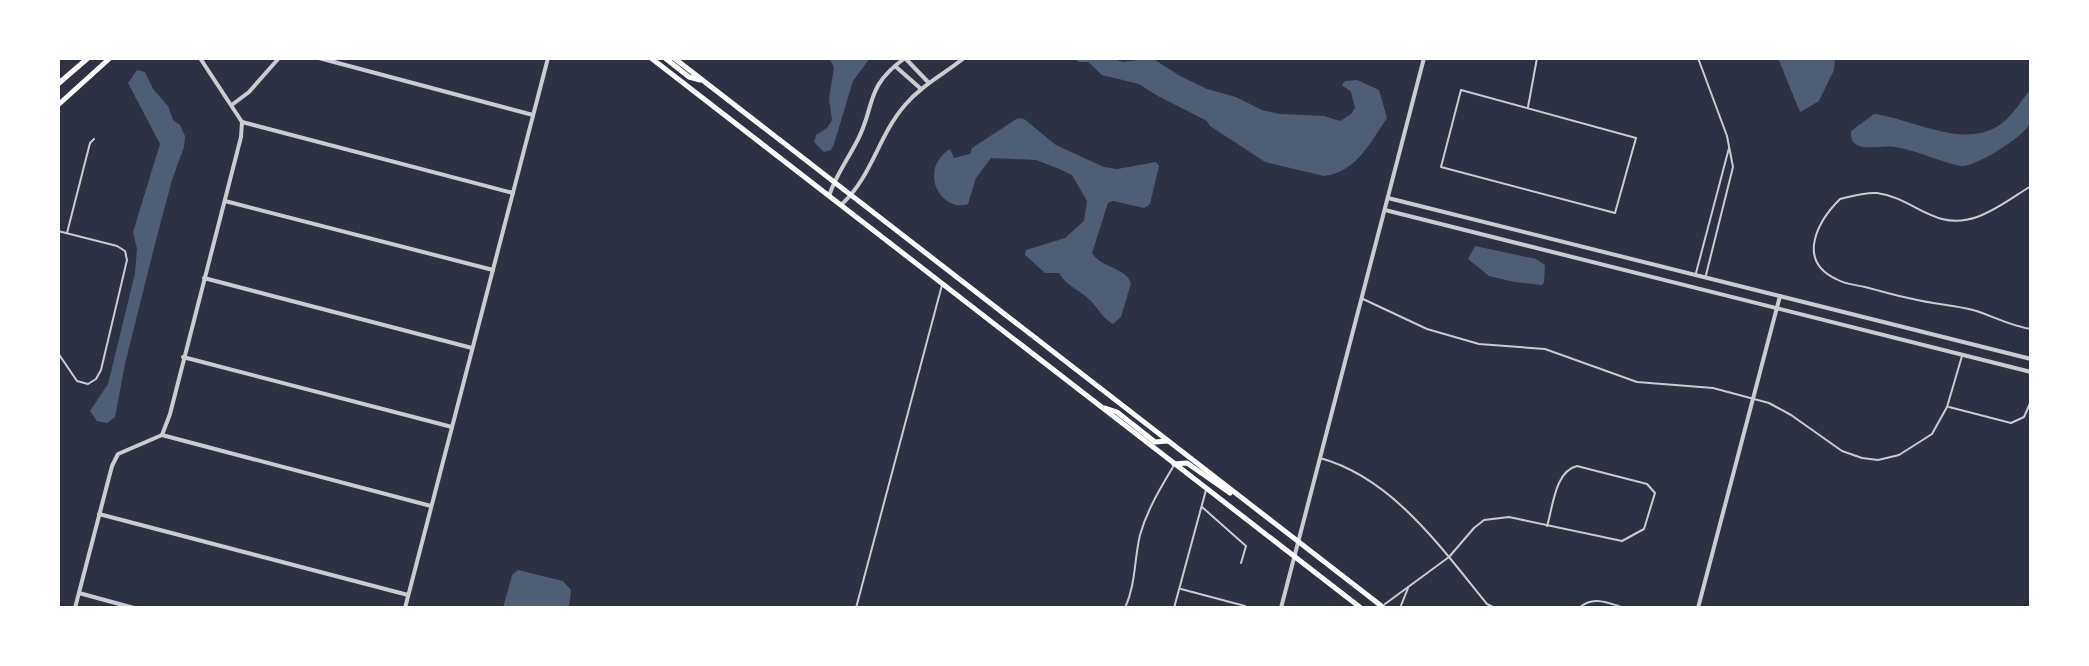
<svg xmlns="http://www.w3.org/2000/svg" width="2089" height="666" font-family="Overpass,sans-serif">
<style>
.water{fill:#4f5d75}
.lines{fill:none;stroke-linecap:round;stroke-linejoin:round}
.service{stroke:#caccd0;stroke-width:2}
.minor{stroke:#caccd0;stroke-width:4}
.tertiary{stroke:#caccd0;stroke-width:4}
.secondary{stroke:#fff;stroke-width:5}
</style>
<rect width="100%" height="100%" fill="#2d3142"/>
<!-- water -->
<g class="water">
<path d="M829,58h41l-17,23 -19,63 -3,6 -7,2 -10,-10 2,-7 11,-7 5,-8 -3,-21 5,-32z"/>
<path d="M1072,58h38l13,4 29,-4 28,18 27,13 29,8 26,13 18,4 44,2 16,5 11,-7 4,-6 -4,-16 -9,-7 3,-4 12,-1 22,10 8,28c-16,23 -30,54 -63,58l-59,-14 -55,-36 -3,-5 -51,-26 -17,-11 -37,-9 -14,-13h-9z"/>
<path d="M1778,58h57l-1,12 -15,31 -19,11z"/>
<path d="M137,70l8,2 8,17 15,17 5,14 7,5 5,11 -1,11 -12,33 -17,64 -30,120 -10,53 -8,6 -10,-2 -7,-10 18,-27 27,-111 2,-24 -4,-17 27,-88 -32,-61z"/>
<path d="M2031,89c0,10 3,27 -2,36 -6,12 -55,43 -68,41 -22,-4 -44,-16 -66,-19 -15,-3 -46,9 -44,-16l23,-17c41,5 96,40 133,5 9,-9 16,-21 24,-30z"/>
<path d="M1018,118l6,1 32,26 48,22 13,2 39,-7 3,4 -9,38 -6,4 -31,-7 -5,2 -16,50c9,15 33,14 39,30l-10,34 -8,7c-12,-7 -14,-15 -23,-24 -10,-10 -24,-14 -31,-27h-14l-20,-18 1,-5 39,-12 19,-17 3,-20 -15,-26 -15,-7 -21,-8 -45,-2 -15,20 -8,26c-27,9 -51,-34 -18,-55l4,9 16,-4 2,-6z"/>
<path d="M1475,246l61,13 9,6 -1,17 -2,3 -28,-3 -25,-6 -21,-17z"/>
<path d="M518,570l45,11 8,9 -2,18h-66l9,-33z"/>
</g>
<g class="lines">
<!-- service -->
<g class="service">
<path d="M1698,58l29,78 6,31 -27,108"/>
<path d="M1461,90l175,48 -21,75 -174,-46z"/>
<path d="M1528,107l9,-49"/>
<path d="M2031,186c-18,11 -34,24 -54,31 -43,15 -62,-19 -100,-24 -12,-1 -25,3 -37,6 -22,22 -44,61 -4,80 8,5 20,6 29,8 16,4 32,9 48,12 19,5 41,6 60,11 20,6 37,16 58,19"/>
<path d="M58,231l59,15 8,5 2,9 -26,110 -5,9 -8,5 -11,-3 -19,-28"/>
<path d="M67,233l23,-90 4,-4"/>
<path d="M1696,273l33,-125"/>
<path d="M1363,299l64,30 52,15 66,5 92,33 76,6 56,15 22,12 51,36 20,7 16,2 21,-5 33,-21 15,-27 15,-51"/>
<path d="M1949,407l62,16 13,-6 7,-16"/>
<path d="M1320,458c73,20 121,90 167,146l8,4"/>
<path d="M1202,507l44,39 -5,17"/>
<path d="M1181,589l64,17"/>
<path d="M1385,604l64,-47 25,-29 10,-8 25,-3 113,24 22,-12 11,-36 -8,-9 -70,-18c-22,5 -24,41 -30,60"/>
<path d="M856,608l86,-323"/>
<path d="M1125,608c11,-24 9,-48 15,-73 7,-25 20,-46 33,-68"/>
<path d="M1174,608l32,-118"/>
<path d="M1400,608l8,-20"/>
<path d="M1579,608c14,-13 29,-5 46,0"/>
</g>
<!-- minor -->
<g class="minor">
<path d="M319,58l214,57"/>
<path d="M1282,58h11"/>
<path d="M895,66l25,22"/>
<path d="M233,104l16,-12 30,-34"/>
<path d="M242,122l271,71"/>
<path d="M829,196c6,-19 17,-34 26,-51 22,-38 7,-56 50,-87l23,24"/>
<path d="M225,201l268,69"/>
<path d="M841,205c31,-28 37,-69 64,-100 17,-20 39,-31 59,-47"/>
<path d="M204,278l268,70"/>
<path d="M183,357l269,70"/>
<path d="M162,435l269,71"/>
<path d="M99,514l309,81"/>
<path d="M79,593l55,15"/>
<path d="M75,608l37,-142 6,-12 44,-19 8,-21 71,-277 1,-15 -42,-64"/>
<path d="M1698,608l82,-312"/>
</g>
<!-- tertiary -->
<g class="tertiary">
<path d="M1388,198l643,161"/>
<path d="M1385,210l646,162"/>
<path d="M405,608l143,-550"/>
<path d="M1281,608l143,-550"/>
</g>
<!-- secondary -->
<g class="secondary">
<path d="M651,58l710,550"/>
<path d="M665,58l24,19 11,3"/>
<path d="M674,58l710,550"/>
<path d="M58,84l30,-26"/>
<path d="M58,105l52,-47"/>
<path d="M1105,408l12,4 38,30 13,-1"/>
<path d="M1174,464l13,-1 43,30"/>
</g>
</g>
<!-- border -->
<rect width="2089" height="666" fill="none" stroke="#ffffff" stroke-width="120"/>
</svg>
